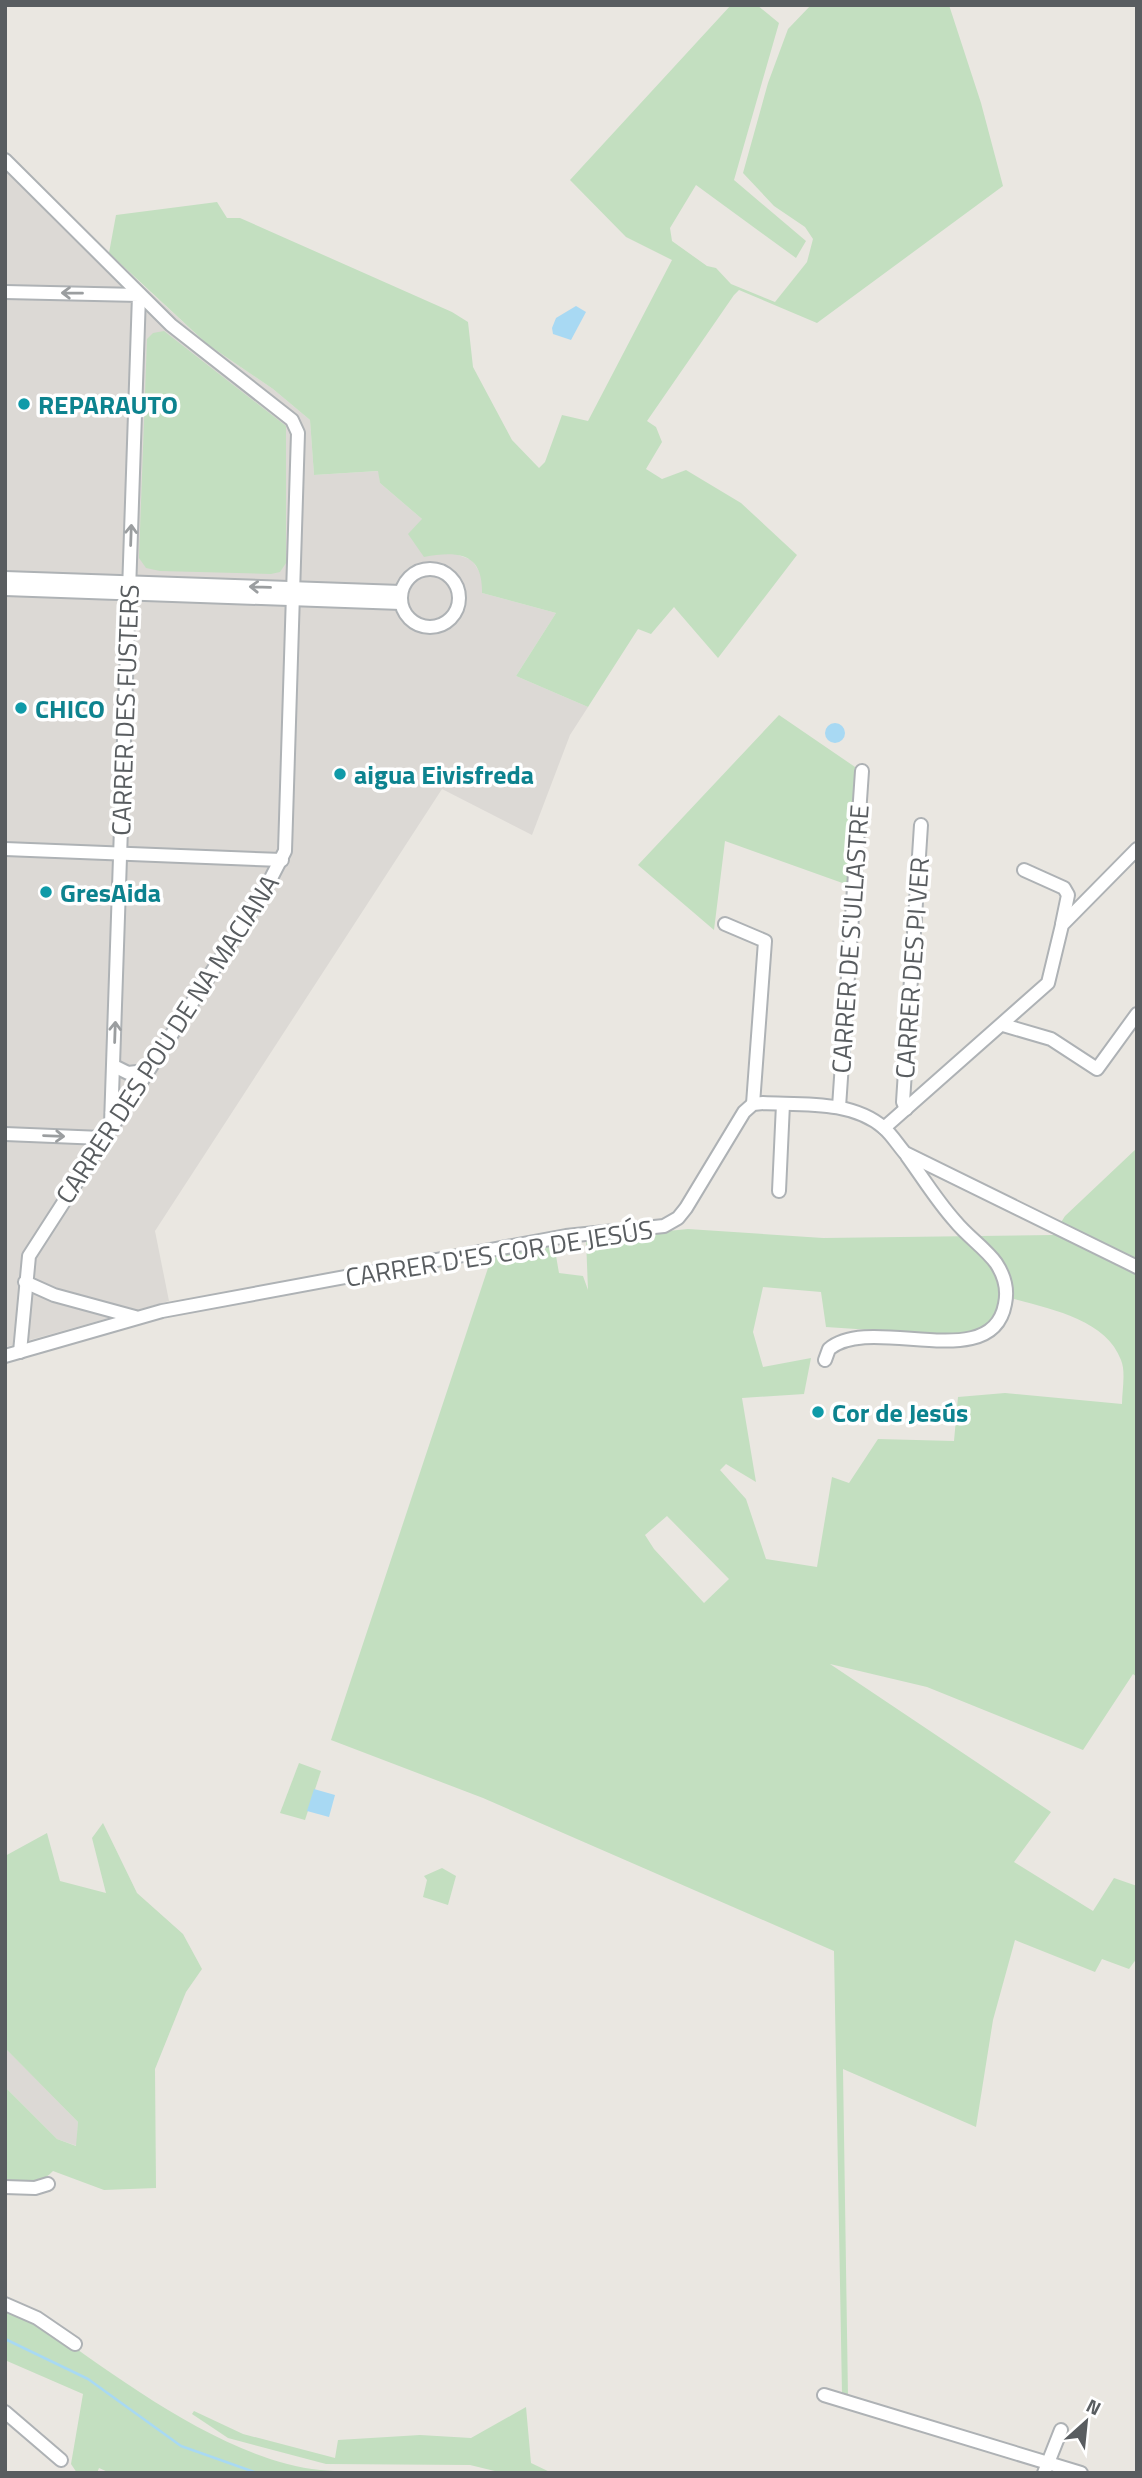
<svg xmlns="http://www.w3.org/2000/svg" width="1142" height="2478" font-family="'Titillium Web',sans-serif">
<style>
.industrial{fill:#dcd9d5}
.green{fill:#c3dfc0;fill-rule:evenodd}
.water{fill:#a8d9f3}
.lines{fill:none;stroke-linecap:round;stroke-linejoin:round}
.stream{stroke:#a8d9f3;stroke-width:2.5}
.minor-casing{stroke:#aeb2b5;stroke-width:16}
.minor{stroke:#fff;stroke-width:12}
.oneway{stroke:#9b9ea0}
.culture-dot{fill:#0f9aa8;stroke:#fff;stroke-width:2.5}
.labels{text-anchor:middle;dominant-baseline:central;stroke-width:7;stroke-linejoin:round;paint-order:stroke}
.culture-label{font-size:26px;font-weight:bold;fill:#0d838f;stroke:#fff;text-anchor:start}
.street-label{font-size:26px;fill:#595d60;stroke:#fff}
</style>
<rect width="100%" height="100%" fill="#eae7e1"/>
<!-- industrial -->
<g class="industrial">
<path d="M5,159l202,185 66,45 37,31 4,55 65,-4 1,12 42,36 28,33 22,8 10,16v17l74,20 -40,63 72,31 -18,28 -38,100 -90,-46 -287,442 14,70 -164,46z"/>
<path d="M5,2048l73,74 -1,24 -20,-7 -52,-52z"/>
</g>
<!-- green -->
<g class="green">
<path d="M731,5h26l22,18 -45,157 72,61 -10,17 -100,-73 -26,43 2,13 35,25 9,2 15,16 44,18 32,-40 6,-23 -8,-12 -31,-21 -31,-33 25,-90 20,-54 23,-24h138l32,98 22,83 -186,137 -78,-33 -5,5 -87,126 9,6 6,15 -16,27 16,10 24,-9 55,33 56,52 -79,103 -44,-51 -23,27 -13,-5 -50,78 -72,-31 40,-63 -74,-20c1,-41 -25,-42 -58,-36l-16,-23 14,-15 -42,-36 -2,-12 -64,4 -4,-55 -37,-31 -66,-45 -98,-91 7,-38 101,-13 10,16h13l212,94 16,10 5,45 39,73 27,28 6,-6 17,-47 26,6 84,-161 -46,-23 -56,-57z"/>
<path d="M164,331l122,95v137l-6,9 -9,2 -111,-3 -14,-3 -7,-10 8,-219 6,-6z"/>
<path d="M779,715l79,54 -10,116 -123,-44 -11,89 -76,-65z"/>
<path d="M1137,1148v529l-4,-3 -50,76 -156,-63 -97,-23 221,148 -37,50 79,49 21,-33 23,8v72l-8,11 -27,-10 -7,13 -80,-32 -22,80 -17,107 -133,-58 5,328 -6,-3 -8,-443 -351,-153 -152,-58 161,-484 54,-12 9,6 4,23 24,3 5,14 -2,-51 102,-10 135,9 230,-3 12,-19zM763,1287l58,5 5,35 136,9c29,-7 31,-14 38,-41 40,12 105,21 121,65 5,12 1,31 1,44l-117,-11 -47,4 -4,44 -76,-2 -29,44 -17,-6 -15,90 -51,-8 -20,-60 -26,-29 6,-6 30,18 -14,-84 62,-4 7,-36 -48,9 -10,-35zM667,1516l62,63 -25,24 -50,-54 -9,-14z"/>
<path d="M299,1763l22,8 -16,49 -25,-7z"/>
<path d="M103,1823l34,70 46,41 19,35 -16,23 -31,77 1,119 -52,2 -51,-19c-14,15 -29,12 -48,9v-93l52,52 19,7 2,-24 -73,-74v-192l42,-23 13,48 46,12 -14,-55z"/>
<path d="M442,1868l14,8 -8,29 -25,-8 4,-17 -3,-4z"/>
<path d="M5,2309l31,11c78,55 188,140 284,150 42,4 86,2 128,3h-338l-11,-5 -2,5h-20l-6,-9 12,-70 -76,-33 -2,3z"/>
<path d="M526,2407l5,56 21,10h-49l-33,-8 -144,-1 -98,-26 -36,-24 2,-3 49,23 92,24 3,-18 82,-5 51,3z"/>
</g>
<!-- water -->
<g class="water">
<path d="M576,306l10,6 -15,28 -18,-6 -1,-6 4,-10z"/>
<circle cx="835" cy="733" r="10"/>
<path d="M314,1789l21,6 -6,22 -22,-6z"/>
</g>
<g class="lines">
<!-- stream -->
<path class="stream" d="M5,2339l83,40 93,67 76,27"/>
<defs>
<g id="minor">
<path d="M5,160l166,165 121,95 6,13 -13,418 -19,37 -237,368 -9,96"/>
<path d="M5,292l134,3 -28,829"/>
<circle cx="430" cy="598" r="29"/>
<path d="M5,578l396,14"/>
<path d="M5,589l396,14"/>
<path d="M5,849l277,11"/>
<path d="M1024,870l40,18 4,7 -6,29"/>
<path d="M725,924l40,17 -12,163"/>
<path d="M1003,1025l48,14 46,30 40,-55"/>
<path d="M114,1066l14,7 18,-2"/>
<path d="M839,1107l23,-336"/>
<path d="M906,1109l-3,-7 18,-277"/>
<path d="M884,1128l164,-145 14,-58 75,-76"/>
<path d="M5,1134l97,4"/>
<path d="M779,1191l4,-87"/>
<path d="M25,1282l29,13 81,22"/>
<path d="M5,1356l157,-45 404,-75 98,-10 14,-8 8,-10 58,-96 9,-8 10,-1c39,2 89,-3 121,25 8,7 14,17 21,25l232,114"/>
<path d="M825,1360l4,-11c42,-36 163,27 176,-45 3,-14 -1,-29 -9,-41 -11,-15 -29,-27 -41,-42 -18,-20 -32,-43 -48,-65"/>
<path d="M5,2187l30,1 13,-4"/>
<path d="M5,2304l32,14 38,26"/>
<path d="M824,2395l257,78"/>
<path d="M5,2412l56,48"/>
<path d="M1044,2473l17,-43"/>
</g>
</defs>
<!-- minor casing -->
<use href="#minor" class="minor-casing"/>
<!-- minor -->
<use href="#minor" class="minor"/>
</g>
<!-- one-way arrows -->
<defs><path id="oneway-shaft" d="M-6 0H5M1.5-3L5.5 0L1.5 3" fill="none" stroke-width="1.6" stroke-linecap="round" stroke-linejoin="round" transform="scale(1.75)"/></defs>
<g class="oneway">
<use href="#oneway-shaft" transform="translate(72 293) rotate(-179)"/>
<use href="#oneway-shaft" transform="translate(131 535) rotate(-88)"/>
<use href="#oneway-shaft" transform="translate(260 587) rotate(-178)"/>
<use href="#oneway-shaft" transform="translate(115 1032) rotate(-88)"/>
<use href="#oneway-shaft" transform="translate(54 1136) rotate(2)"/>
</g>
<!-- markers -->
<g class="culture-dot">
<circle cx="24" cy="404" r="7"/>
<circle cx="21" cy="708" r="7"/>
<circle cx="340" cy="774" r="7"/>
<circle cx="46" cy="892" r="7"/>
<circle cx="818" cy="1412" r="7"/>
</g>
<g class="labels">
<!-- culture labels -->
<g class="culture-label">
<text x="38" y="404">REPARAUTO</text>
<text x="35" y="708">CHICO</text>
<text x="354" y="774">aigua Eivisfreda</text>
<text x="60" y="892">GresAida</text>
<text x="832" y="1412">Cor de Jesús</text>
</g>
<!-- street labels -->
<g class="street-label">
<text transform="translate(125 710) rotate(-88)">CARRER DES FUSTERS</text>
<text transform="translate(850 939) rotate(-86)">CARRER DE S'ULLASTRE</text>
<text transform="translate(912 968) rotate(-86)">CARRER DES PI VER</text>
<text transform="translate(167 1039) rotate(-57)">CARRER DES POU DE NA MACIANA</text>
<text transform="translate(499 1253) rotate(-9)">CARRER D'ES COR DE JESÚS</text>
</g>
</g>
<!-- border -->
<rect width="1142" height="2478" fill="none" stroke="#595d60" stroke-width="14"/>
<!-- north arrow -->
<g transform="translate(1086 2422) rotate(27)" stroke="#ffffff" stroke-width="5" paint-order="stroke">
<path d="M0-5L12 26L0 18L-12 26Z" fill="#595d60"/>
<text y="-10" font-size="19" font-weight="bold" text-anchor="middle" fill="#595d60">N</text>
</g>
</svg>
